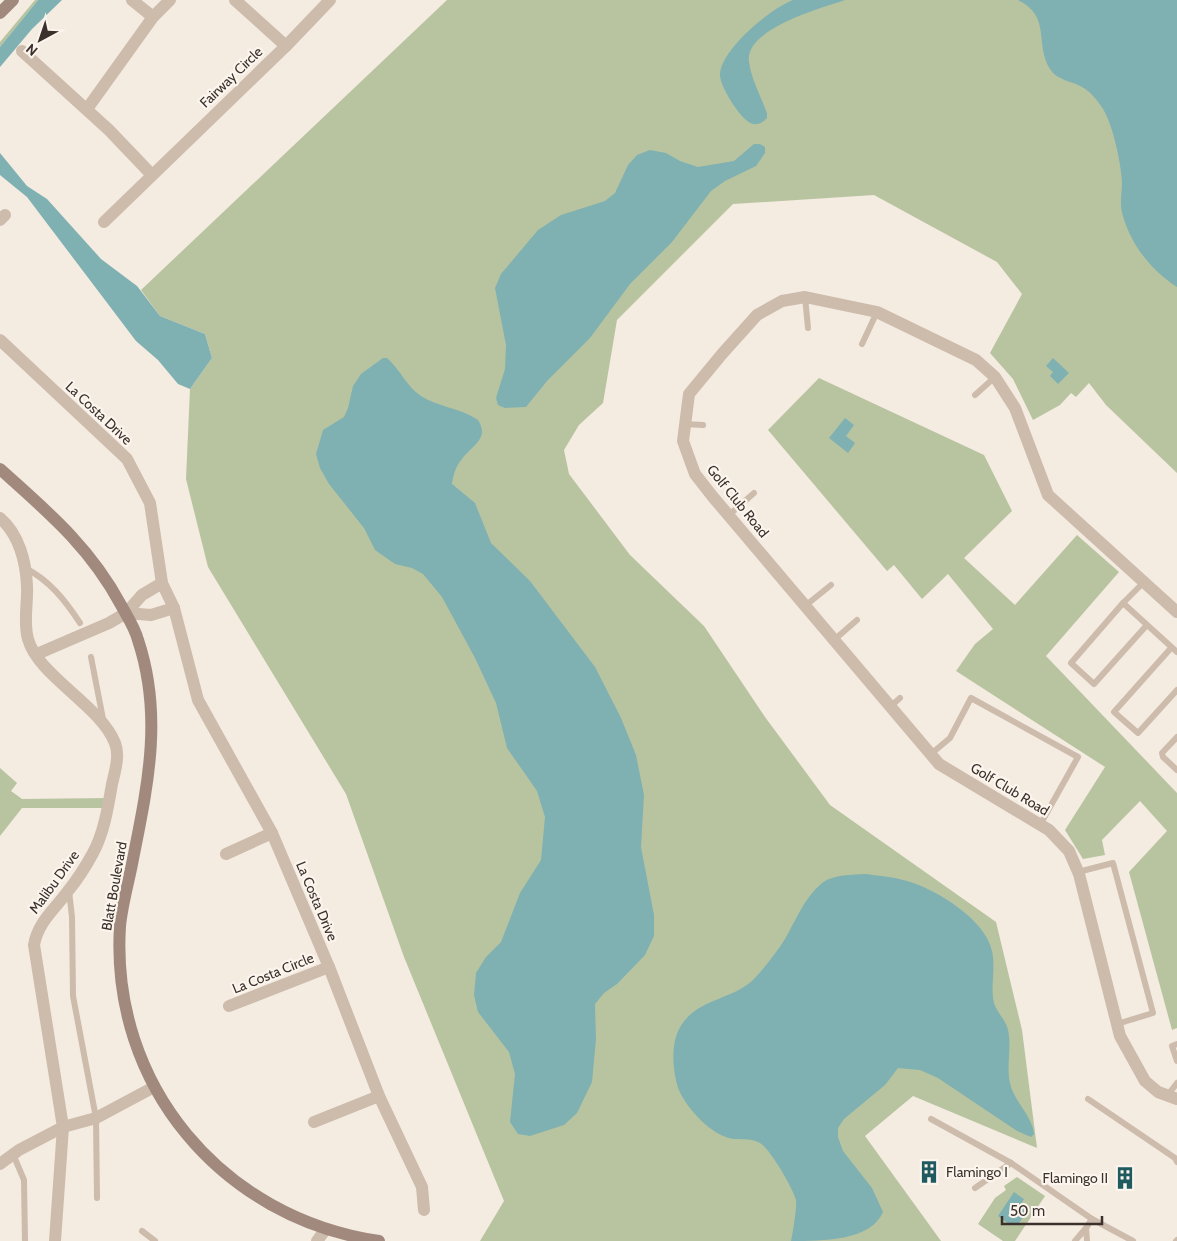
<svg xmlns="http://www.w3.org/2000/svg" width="1177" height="1241" font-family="Cabin,sans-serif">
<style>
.green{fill:#b8c4a0}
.water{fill:#7fb0b2}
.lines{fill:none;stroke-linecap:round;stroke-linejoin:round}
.lane{stroke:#cdbbac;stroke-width:6}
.street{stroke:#cdbbac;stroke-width:12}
.secondary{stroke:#a18a7d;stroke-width:12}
.labels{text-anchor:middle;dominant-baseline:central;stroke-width:4.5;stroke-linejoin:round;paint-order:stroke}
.street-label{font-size:14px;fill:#3b302b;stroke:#fbf5ee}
.poi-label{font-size:14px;fill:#3b302b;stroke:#fbf5ee;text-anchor:start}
</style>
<rect width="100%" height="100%" fill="#f4ebe1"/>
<!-- green -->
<g class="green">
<path d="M35,0h3l-38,47v-5z"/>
<path d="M447,0h730v473l-71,-68 -17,-22 -13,14 -5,-4 -11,12 -27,15 -20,-41 -23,-26 32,-59 -25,-32 -123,-67 -141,9 -116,116 -14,83 -24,22 -15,25 5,24 61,81 74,71 61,91 65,88 166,117 26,108 15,118 -124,-52 -48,40 76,105h-461l24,-40 -100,-244 -58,-163 -138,-227 -22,-88 4,-90 22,-31 -7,-24 -45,-18 -19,-26z"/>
<path d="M819,378l165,77 28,56 -48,47 51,47 62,-70 42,37 -73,84 131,137v235l-5,2 -43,-158 38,-41 -27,-30 -38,39 3,15 -22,4 -18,-29 40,-63 -149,-96 19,-27 18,-15 -45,-55 -26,25 -28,-34 -7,6 -119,-141z"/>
<path d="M0,768l17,15 -6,8 11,8 88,-1 -3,10h-85l-22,28z"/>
<path d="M1017,1177l28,19 -30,45h-12l-25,-17 17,-26 11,-8 -2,-4z"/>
</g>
<!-- water -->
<g class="water">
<path d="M38,0h24l-30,29 -32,38v-20z"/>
<path d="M793,0h52c-24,8 -101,29 -96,62 2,16 12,35 18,51v5c-4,4 -7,7 -14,6 -11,-2 -33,-37 -33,-49 0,-25 51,-67 73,-75z"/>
<path d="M1018,0h159v287c-25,-16 -46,-42 -54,-71 -4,-12 -1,-22 -1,-34 -1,-19 -9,-57 -19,-73 -5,-8 -13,-18 -21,-22 -12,-7 -24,-6 -32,-18 -16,-26 2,-52 -32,-69z"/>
<path d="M754,144h6l5,3v6l-9,13 -31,15 -14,10 -39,51 -42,42 -40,54 -43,43 -21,26 -21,1 -7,-3 -2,-7 9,-29 1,-24 -11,-57 6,-14 37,-44 23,-15 44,-14 10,-8 13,-28 9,-10 13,-5 16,3 14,8 18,6 36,-6z"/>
<path d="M0,153l27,33 20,13 54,60 36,27 23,30 45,18 7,24 -22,31 -12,-5 -20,-24 -22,-19 -109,-144 -27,-22z"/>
<path d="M383,358h4c13,11 19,28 34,38 17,11 40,12 57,24 12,19 -6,25 -16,39 -6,7 -9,16 -10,25l23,19 16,40 39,38 65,86 26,51 15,37 8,40 -3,52 13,68v21l-9,19 -28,29 -13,9 -9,11 1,35 -4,43 -15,31 -13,12 -34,11 -12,-2 -8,-12 5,-48 -6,-22 -31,-40 -4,-17 2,-22 10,-16 15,-15 19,-49 21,-33 4,-43 -8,-26 -30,-43 -11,-45 -21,-45 -33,-61 -19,-23 -11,-6 -17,-4 -20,-14 -11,-22 -35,-44 -9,-16 -4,-14 7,-24 21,-13 4,-9 5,-22 8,-12z"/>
<path d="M1053,358l16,15 -11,11 -8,-8 3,-4 -7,-6z"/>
<path d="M845,418l9,7 -8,11 9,7 -7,10 -19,-15z"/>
<path d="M866,874c14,2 28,3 41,7 29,8 79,39 85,70 4,17 -2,37 2,52 3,10 12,17 14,27 4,17 -2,36 2,53 3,17 23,34 24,51l-3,3 -14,-6 -79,-53 -18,-8 -22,-2 -13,17 -41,34 -6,9v9l5,14 29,37 11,24c-12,29 -61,29 -92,29 2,-9 6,-34 5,-41 -3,-12 -26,-51 -36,-57 -8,-5 -17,-3 -26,-4 -21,-2 -47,-30 -55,-49 -7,-19 -9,-49 3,-66 17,-25 48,-24 70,-43 11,-11 24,-28 33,-42 11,-19 19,-41 37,-56 12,-9 30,-8 44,-9z"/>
<path d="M1014,1192l10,7 -3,5 7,6 -9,13 -9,2 -12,-9z"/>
</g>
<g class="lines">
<!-- lane -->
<g class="lane">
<path d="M805,297l3,31"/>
<path d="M862,344l15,-32"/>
<path d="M975,395l20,-18"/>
<path d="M685,424l18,1"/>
<path d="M729,515l25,-22"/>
<path d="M25,568c24,12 40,32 55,55"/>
<path d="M1143,583l-20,20 -52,60 23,21 52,-58"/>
<path d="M1123,603l54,49"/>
<path d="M805,606l26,-21"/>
<path d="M834,640l23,-20"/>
<path d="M1171,648l-57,64 24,21 39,-43"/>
<path d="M91,657l12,62"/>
<path d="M891,706l9,-8"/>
<path d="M1177,737l-15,16 1,4 14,13"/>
<path d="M931,754l19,-16 21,-40 107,59 -38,68"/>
<path d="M1078,872l35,-9 40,150 -36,11"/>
<path d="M69,891l3,26 1,79 23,122 1,80"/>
<path d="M1177,1044l-5,2 5,15"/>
<path d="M1167,1096l10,-13"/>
<path d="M1088,1099l87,59 2,4"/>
<path d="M931,1119l80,44 81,56 41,22"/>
<path d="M13,1154l11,26 1,61"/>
<path d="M975,1188l36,-25"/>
<path d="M142,1231l13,10"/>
<path d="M1075,1241l11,-13"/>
<path d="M1087,1241l-1,-13 6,-9"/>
<path d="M1176,1241l1,-1"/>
</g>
<!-- street -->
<g class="street">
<path d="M132,0l21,17"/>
<path d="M235,0l51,46"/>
<path d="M22,51l87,79 42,44"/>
<path d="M87,109l66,-92 17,-17"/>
<path d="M0,220l5,-5"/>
<path d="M104,222l182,-176 44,-46"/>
<path d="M0,340l127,119 23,44 12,80 12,25 24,92 74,133 57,134 50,129 43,91 2,23"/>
<path d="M0,518c19,16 26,44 27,68 1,18 -4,35 1,53 10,37 72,66 87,104 5,13 0,28 -3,41 -4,23 -8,49 -19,69 -7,13 -16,27 -25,38 -13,18 -30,31 -34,54l29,182 -8,114"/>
<path d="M162,583l-20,12 -16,18 25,2 23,-7"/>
<path d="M1177,612l-129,-117 -33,-87 -20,-31 -19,-17 -99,-48 -72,-15 -23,4 -25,14 -35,39 -33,40 -6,47 12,33 18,23 226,267 110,66 20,21 10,23 41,162 25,45 13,11 19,7"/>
<path d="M37,654l72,-31 17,-10"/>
<path d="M226,854l46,-21"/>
<path d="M229,1006l100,-39"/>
<path d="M314,1122l65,-26"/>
<path d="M0,1164l19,-14 44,-23 33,-9 58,-31"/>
<path d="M317,1241l8,-11"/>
</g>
<!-- secondary -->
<g class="secondary">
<path d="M0,13l13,-13"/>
<path d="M0,469c48,43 90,78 121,136 6,11 14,23 17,35 25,75 10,144 -5,219 -4,22 -11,45 -13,67 -10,159 102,292 259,315"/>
</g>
</g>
<!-- icons -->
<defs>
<symbol id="building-bare" viewBox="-9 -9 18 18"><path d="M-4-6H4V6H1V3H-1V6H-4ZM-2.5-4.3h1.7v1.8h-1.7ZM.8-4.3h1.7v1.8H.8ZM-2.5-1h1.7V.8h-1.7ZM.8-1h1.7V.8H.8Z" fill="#1f5a5e" stroke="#fbf5ee" stroke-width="2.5" paint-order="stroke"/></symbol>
</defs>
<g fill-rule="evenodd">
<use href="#building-bare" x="913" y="1156" width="32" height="32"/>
<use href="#building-bare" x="1109" y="1162" width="32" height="32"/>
</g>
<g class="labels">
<!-- street labels -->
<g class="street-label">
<text transform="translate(231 77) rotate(-44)">Fairway Circle</text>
<text transform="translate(99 413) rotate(43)">La Costa Drive</text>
<text transform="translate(738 501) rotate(51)">Golf Club Road</text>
<text transform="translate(1010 789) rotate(31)">Golf Club Road</text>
<text transform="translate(54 882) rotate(-54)">Malibu Drive</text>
<text transform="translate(114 886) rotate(-80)">Blatt Boulevard</text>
<text transform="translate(317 901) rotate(67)">La Costa Drive</text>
<text transform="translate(273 973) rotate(-22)">La Costa Circle</text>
</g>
<!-- poi labels -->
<g class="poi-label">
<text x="946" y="1172">Flamingo I</text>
<text x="1108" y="1178" text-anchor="end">Flamingo II</text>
</g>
</g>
<!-- north arrow -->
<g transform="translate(40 40) rotate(220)" stroke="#fbf5ee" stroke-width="4" paint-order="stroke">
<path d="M0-4L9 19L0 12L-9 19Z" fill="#3b302b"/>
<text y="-8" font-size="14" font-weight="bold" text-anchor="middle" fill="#3b302b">N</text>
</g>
<!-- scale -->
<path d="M1002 1216v8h100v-8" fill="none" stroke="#3b302b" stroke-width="2.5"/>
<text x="1010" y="1216" font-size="15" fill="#3b302b" stroke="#fbf5ee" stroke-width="4" paint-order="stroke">50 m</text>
</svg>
